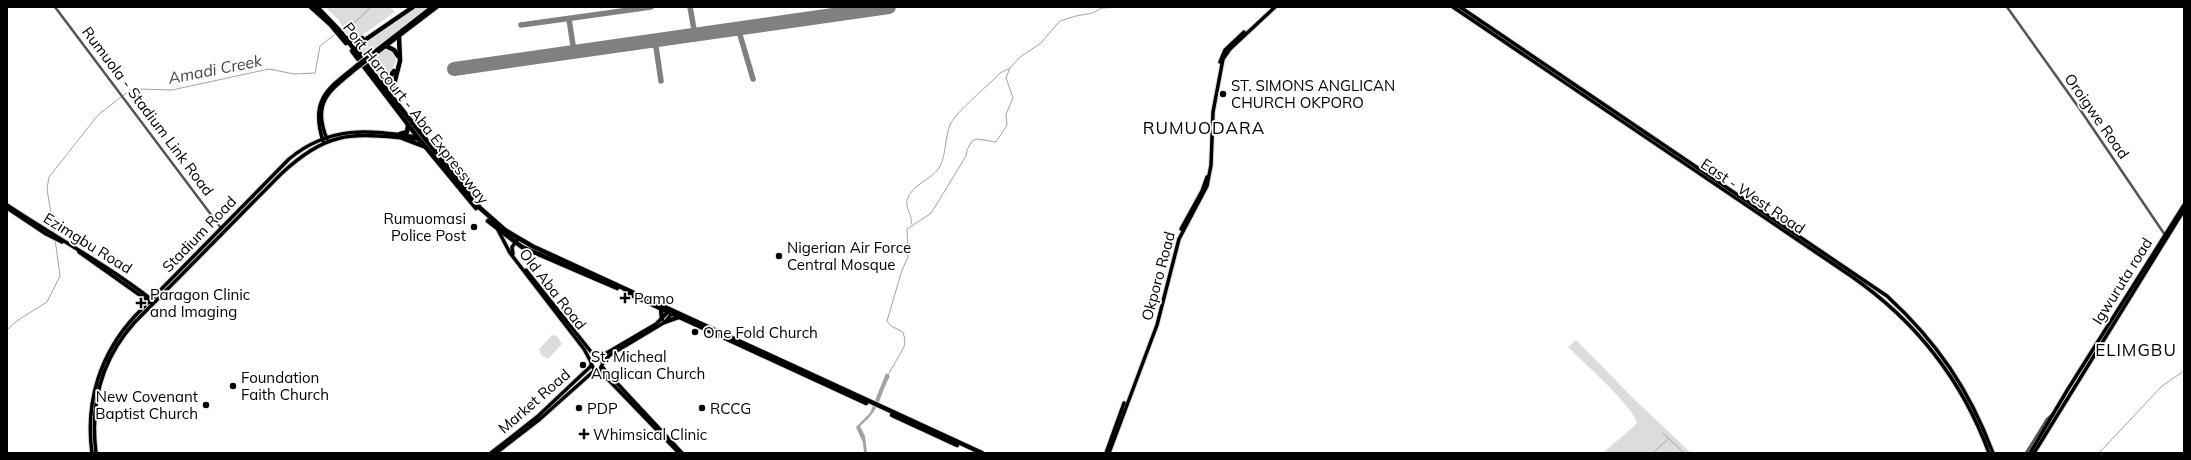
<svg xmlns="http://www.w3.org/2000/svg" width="2191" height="460" font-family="Mulish,sans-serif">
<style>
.green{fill:#dcdcdc}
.water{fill:#a3a3a3}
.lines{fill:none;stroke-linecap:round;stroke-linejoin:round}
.stream{stroke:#a3a3a3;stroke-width:1}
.taxiway{stroke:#808080;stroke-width:5.5}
.runway{stroke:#808080;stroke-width:14}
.major-casing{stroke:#dbdbdb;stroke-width:5.5}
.highway-casing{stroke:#dbdbdb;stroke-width:6}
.minor{stroke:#555;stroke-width:2.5}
.major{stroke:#000;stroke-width:3.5}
.highway{stroke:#000;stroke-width:4.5}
.major-bridge-casing{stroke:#dbdbdb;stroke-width:5.5;stroke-linecap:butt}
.major-bridge{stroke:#000;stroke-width:3.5}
.poi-dot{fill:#000;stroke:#fff;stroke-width:1.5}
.labels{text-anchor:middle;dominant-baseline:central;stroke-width:3.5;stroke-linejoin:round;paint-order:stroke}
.poi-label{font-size:15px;fill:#000;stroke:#fff;text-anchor:start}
.street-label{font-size:15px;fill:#000;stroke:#fff}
.water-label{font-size:16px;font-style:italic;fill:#444;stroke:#fff}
.quarter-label{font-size:17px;letter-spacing:1px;fill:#000;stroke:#fff}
</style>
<rect width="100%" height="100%" fill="#fff"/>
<!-- green -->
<g class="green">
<path d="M325,7h65l5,5 -37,26h-5l-8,-6 -6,-12z"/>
<path d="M414,7h15l-65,51 -5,-12z"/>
<path d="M386,49l8,4 2,8 -8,16 -6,2 -14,-17z"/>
<path d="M552,335l5,1 5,8 -14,15 -7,-4 -2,-6z"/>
<path d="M1576,340l59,60 56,53h-88l31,-27 3,-3c-3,-16 -55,-62 -69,-76z"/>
</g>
<!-- water -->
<path class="water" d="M886,373l4,3c-12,22 -8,32 -30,50l5,10 2,17h-3l-1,-10 -7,-16 14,-14z"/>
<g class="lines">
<!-- stream -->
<g class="stream">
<path d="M352,25l19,-18"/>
<path d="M345,30l4,-2"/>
<path d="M911,224c2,-9 -6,-16 -4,-24 5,-16 23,-19 32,-32 8,-13 5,-31 12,-45 6,-12 38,-38 49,-50l10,-5"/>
<path d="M54,232l-7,-43 2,-12 49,-62 32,-25 8,-1 34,1 97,-21 25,5 21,-1 5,-27 14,-11"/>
<path d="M7,330l11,-10 29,-18 13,-26 -5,-37"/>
<path d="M888,375l16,-28 1,-7 -2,-8 -12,-6 -4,-5 15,-51 6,-13 -1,-28 23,-15 5,-7 31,-51 1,-6 5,-9 5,-2 19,3 11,-17 -1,-11 7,-16 -7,-20 4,-10 10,-11 21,-14 19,-22 16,-5 16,-3 10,-5 24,-1"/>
<path d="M1663,433l21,20"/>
<path d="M1655,451l13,-12"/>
<path d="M2099,453l63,-67 22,-15"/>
</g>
<!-- taxiway -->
<g class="taxiway">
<path d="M690,7l5,28"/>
<path d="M569,19l5,33"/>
<path d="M521,25l130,-18"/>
<path d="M738,28l15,51"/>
<path d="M655,40l6,41"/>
</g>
<!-- runway -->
<path class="runway" d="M454,69l435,-62"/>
<defs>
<g id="major">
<path d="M1453,7l398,269c65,45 111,104 138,177"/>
<path d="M1460,7l427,289c50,46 82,93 106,157"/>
<path d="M369,56l63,-49"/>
<path d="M370,58l67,-51"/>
<path d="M1220,62l5,-12 19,-18"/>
<path d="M327,139c-16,-38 4,-49 30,-71"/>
<path d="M323,141c-13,-41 4,-52 33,-75"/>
<path d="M7,205c48,32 99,59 145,95"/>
<path d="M7,208l39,26 16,8"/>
<path d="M1181,229l21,-38 5,-14"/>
<path d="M498,230l12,23 74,96 7,13"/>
<path d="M79,252l72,51"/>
<path d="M513,254l-1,-7 6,-8"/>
<path d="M526,270l70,88"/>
<path d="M598,358l58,-34 14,-14"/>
<path d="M595,359h5l3,4"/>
<path d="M591,364l3,5h6l4,-8 6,-6 55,-33 8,-10"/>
<path d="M602,367l80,86"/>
<path d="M599,370l80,83"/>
<path d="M92,453c-7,-51 8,-99 43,-137l154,-157c41,-34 79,-29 128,-22"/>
<path d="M96,453c-6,-48 5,-93 38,-130l147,-149c51,-48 75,-39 138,-35"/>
<path d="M491,453l46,-36 54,-51"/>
<path d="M496,453l44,-34 55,-49"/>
<path d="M1106,453l18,-50"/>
<path d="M1109,453l48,-128 22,-86 28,-53 4,-21 2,-53 10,-53 7,-10 45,-42"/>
<path d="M2030,453l38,-64 116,-184"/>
<path d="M2034,453l150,-243"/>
</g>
<g id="highway">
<path d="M311,7l19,17 16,19"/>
<path d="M317,7l22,23 141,178 25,22 27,16 450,207"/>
<path d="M347,38l8,3 7,-3"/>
<path d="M386,46l8,4 4,6"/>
<path d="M352,51l67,88 57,69"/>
<path d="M360,55l-2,-7 1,-4 54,-37"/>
<path d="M380,80l7,1 7,-10"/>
<path d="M391,96l9,-35 -1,-24"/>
<path d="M400,134l7,-2 1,-7"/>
<path d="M402,138l21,8"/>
<path d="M488,221l34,26 95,41"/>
<path d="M625,292l241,111"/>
<path d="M661,309l1,10"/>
<path d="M665,322l14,-5"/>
<path d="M892,415l65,30"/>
</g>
</defs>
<!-- major casing -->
<use href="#major" class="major-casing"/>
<!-- highway casing -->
<use href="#highway" class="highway-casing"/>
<!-- minor -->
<g class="minor">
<path d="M55,7l166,221"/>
<path d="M2007,7l72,101 86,127"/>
<path d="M2026,453l21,-34 6,-5"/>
</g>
<!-- major -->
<use href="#major" class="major"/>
<!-- highway -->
<use href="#highway" class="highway"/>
<defs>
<g id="major-bridge">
<path d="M356,66l13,-10"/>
<path d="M357,68l13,-10"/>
</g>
</defs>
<!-- major-bridge casing -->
<use href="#major-bridge" class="major-bridge-casing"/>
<!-- major-bridge -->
<use href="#major-bridge" class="major-bridge"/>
</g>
<!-- markers -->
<g class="poi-dot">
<circle cx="1223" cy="94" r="4"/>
<circle cx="474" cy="227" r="4"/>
<circle cx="779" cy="256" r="4"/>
<path d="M623 292h4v4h4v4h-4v4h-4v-4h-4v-4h4z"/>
<path d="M139 297h4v4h4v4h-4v4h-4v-4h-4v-4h4z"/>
<circle cx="695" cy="332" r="4"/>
<circle cx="583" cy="365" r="4"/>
<circle cx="233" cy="386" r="4"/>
<circle cx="206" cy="405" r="4"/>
<circle cx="579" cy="408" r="4"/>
<circle cx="702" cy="408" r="4"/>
<path d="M582 428h4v4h4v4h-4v4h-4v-4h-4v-4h4z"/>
</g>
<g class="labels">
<!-- poi labels -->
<g class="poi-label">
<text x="1231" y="85">ST. SIMONS ANGLICAN<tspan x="1231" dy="17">CHURCH OKPORO</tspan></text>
<text x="466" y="218" text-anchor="end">Rumuomasi<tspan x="466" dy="17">Police Post</tspan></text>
<text x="787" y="247">Nigerian Air Force<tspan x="787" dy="17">Central Mosque</tspan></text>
<text x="150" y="294">Paragon Clinic<tspan x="150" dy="17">and Imaging</tspan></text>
<text x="634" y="298">Pamo</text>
<text x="703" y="332">One Fold Church</text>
<text x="591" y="356">St. Micheal<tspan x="591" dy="17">Anglican Church</tspan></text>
<text x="241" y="377">Foundation<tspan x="241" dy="17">Faith Church</tspan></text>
<text x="198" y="396" text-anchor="end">New Covenant<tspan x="198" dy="17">Baptist Church</tspan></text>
<text x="587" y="408">PDP</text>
<text x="710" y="408">RCCG</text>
<text x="593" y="434">Whimsical Clinic</text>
</g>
<!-- street labels -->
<g class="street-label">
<text transform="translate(148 111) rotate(53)">Rumuola - Stadium Link Road</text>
<text transform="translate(416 113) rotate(52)">Port Harcourt - Aba Expressway</text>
<text transform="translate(2097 116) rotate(55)">Oroigwe Road</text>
<text transform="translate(1753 196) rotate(34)">East - West Road</text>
<text transform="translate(199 234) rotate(-46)">Stadium Road</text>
<text transform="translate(88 243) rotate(32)">Ezimgbu Road</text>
<text transform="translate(1158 276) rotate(-75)">Okporo Road</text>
<text transform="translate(2122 281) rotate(-58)">Igwuruta road</text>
<text transform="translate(553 289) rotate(52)">Old Aba Road</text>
<text transform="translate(534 401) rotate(-41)">Market Road</text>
</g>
<!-- water labels -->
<g class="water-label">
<text transform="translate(215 69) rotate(-11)">Amadi Creek</text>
</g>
<!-- quarter labels -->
<g class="quarter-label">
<text x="1204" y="127">RUMUODARA</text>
<text x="2136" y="349">ELIMGBU</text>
</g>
</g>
<!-- border -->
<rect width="2191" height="460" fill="none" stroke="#000000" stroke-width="16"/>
</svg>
